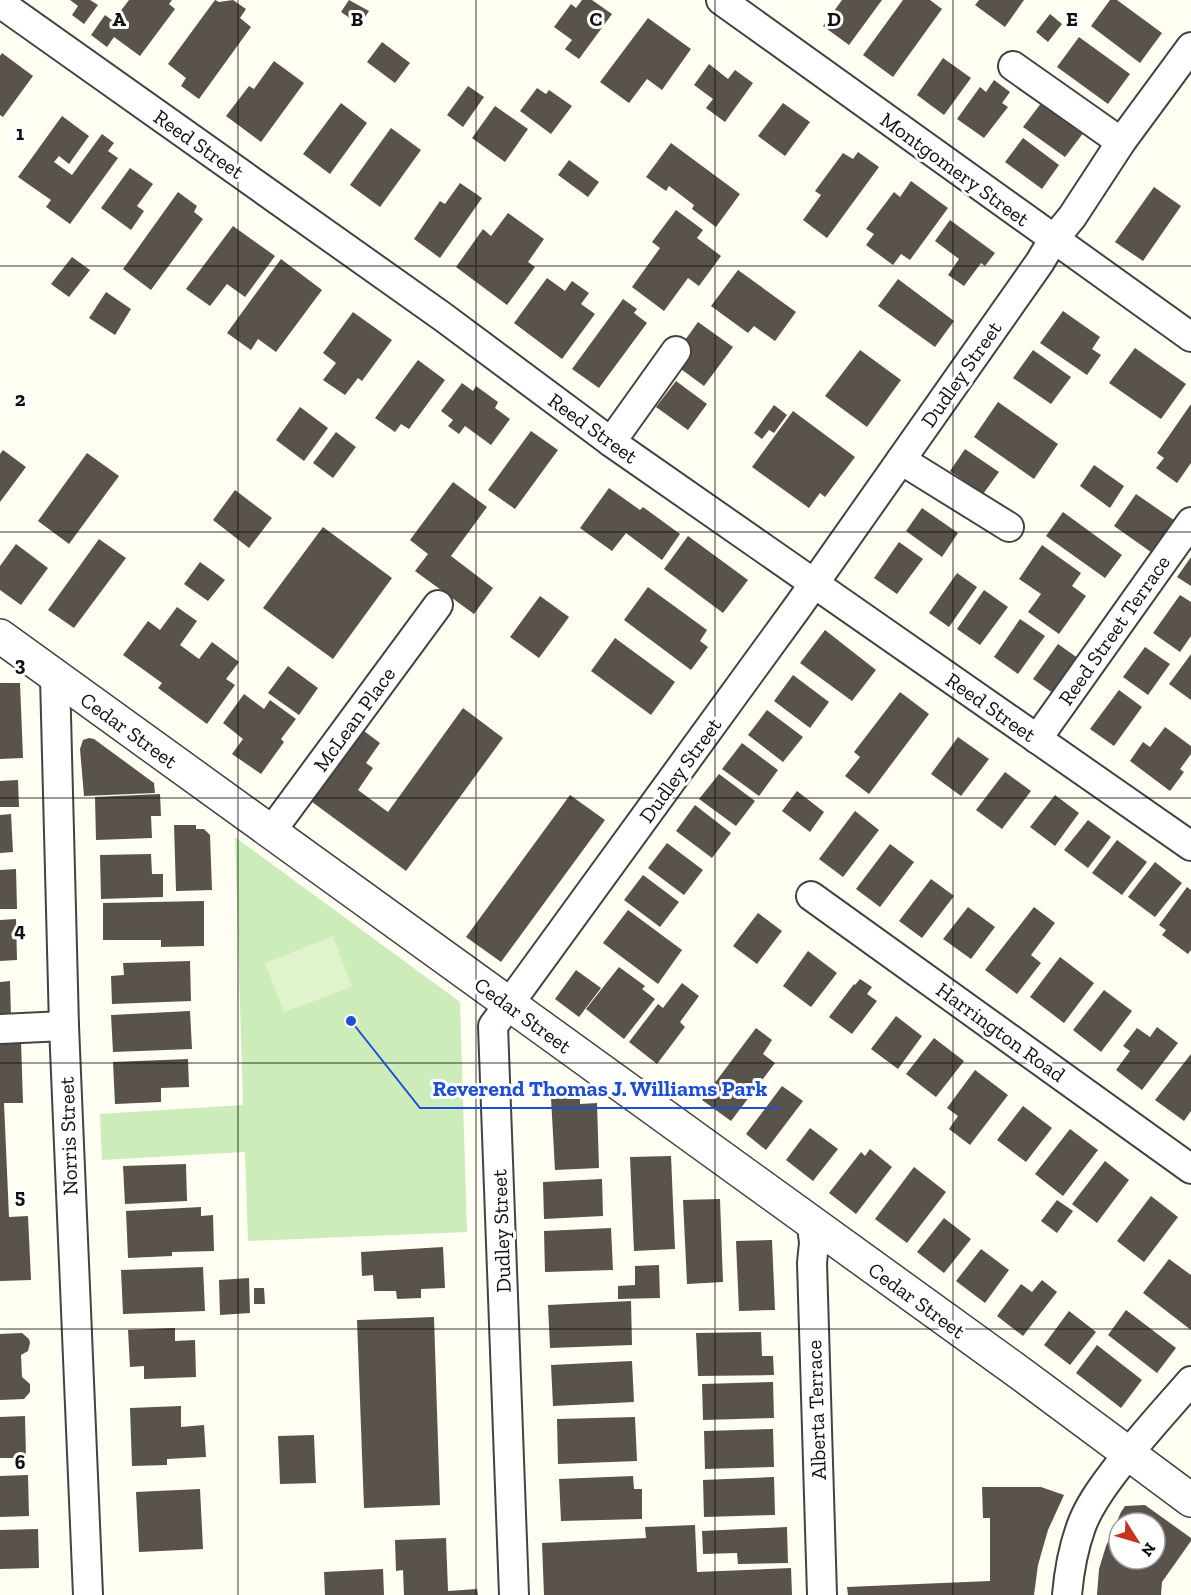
<svg xmlns="http://www.w3.org/2000/svg" width="1191" height="1595" font-family="'Zilla Slab',serif">
<style>
.green{fill:#ccecb9}
.pitch{fill:#e0f3cc}
.building{fill:#59534b;fill-rule:evenodd}
.lines{fill:none;stroke-linecap:round;stroke-linejoin:round}
.minor-casing{stroke:#434343;stroke-width:32}
.tertiary-casing{stroke:#434343;stroke-width:36}
.minor{stroke:#fff;stroke-width:28}
.tertiary{stroke:#fff;stroke-width:33}
.grid{fill:none;stroke:#101010;stroke-width:1.5;stroke-opacity:0.55}
.labels{text-anchor:middle;dominant-baseline:central;stroke-width:6;stroke-linejoin:round;paint-order:stroke}
.street-label{font-size:21px;fill:#101010;stroke:#fff}
.grid-label{font-size:20px;text-anchor:middle;font-weight:bold;fill:#101010;stroke:#fff;stroke-width:6;stroke-linejoin:round;paint-order:stroke}
.leader{fill:none;stroke:#1d4ed8;stroke-width:2}
.callout-dot{fill:#1d4ed8;stroke:#fff;stroke-width:2}
.callout-label{font-size:22px;text-anchor:middle;font-weight:bold;fill:#1d4ed8;stroke:#fff;stroke-width:6;stroke-linejoin:round;paint-order:stroke}
</style>
<rect width="100%" height="100%" fill="#fffef2"/>
<!-- green -->
<path class="green" d="M235,837l225,165 7,230 -219,9 -3,-89 -143,8 -2,-46 143,-9z"/>
<!-- pitch -->
<path class="pitch" d="M333,936l19,51 -68,25 -19,-49z"/>
<!-- building -->
<g class="building">
<path d="M70,0h20l8,5 -14,19 -12,-9 6,-9z"/>
<path d="M129,0h43l-3,4 6,5 -35,47 -26,-19 -7,10 -16,-12 14,-20 8,6z"/>
<path d="M215,0l4,2 14,-2 13,9 -6,9 11,9 -52,72 -18,-13 5,-8 -18,-14z"/>
<path d="M349,0l20,11 -9,14 -19,-13z"/>
<path d="M582,0h10l20,14 -33,45 -14,-10 7,-9 -18,-13 17,-23 5,4z"/>
<path d="M842,0h40l-33,45 -26,-19z"/>
<path d="M903,0h27l12,9 -49,68 -30,-22z"/>
<path d="M979,0h45l-19,27 -30,-22z"/>
<path d="M1110,0h7l45,33 -22,30 -49,-37z"/>
<path d="M1050,14l12,10 -14,18 -12,-10z"/>
<path d="M648,18l43,31 -29,41 -15,-11 -18,24 -29,-21z"/>
<path d="M1079,37l51,37 -22,30 -51,-37z"/>
<path d="M382,42l28,21 -15,20 -28,-21z"/>
<path d="M2,53l31,23 -30,41 -3,-2v-59z"/>
<path d="M943,58l28,20 -27,37 -27,-20z"/>
<path d="M274,61l30,22 -43,59 -35,-26 23,-30 5,3z"/>
<path d="M709,64l19,15 7,-9 18,13 -28,39 -19,-14 7,-9 -19,-14z"/>
<path d="M994,80l16,12 -8,11 6,4 -24,31 -27,-19 23,-32 6,5z"/>
<path d="M468,86l16,11 -21,30 -16,-12z"/>
<path d="M537,88l9,6 3,-4 23,16 -21,28 -31,-23z"/>
<path d="M1042,102l42,30 -19,25 -42,-30z"/>
<path d="M341,103l26,20 -37,51 -27,-20z"/>
<path d="M783,103l27,19 -25,34 -27,-20z"/>
<path d="M495,106l33,23 -23,33 -33,-24z"/>
<path d="M62,116l27,20 -20,28 -10,-8 -5,6 18,13 30,-41 12,9 -6,8 10,7 -48,66 -24,-17 5,-7 -33,-23z"/>
<path d="M391,128l30,22 -41,57 -30,-22z"/>
<path d="M1023,138l36,27 -17,24 -37,-27z"/>
<path d="M671,143l69,51 -24,33 -24,-18 2,-4 -25,-19 -3,5 -20,-14z"/>
<path d="M858,152l21,15 -52,71 -24,-18 18,-25 -6,-4 28,-38 10,6z"/>
<path d="M569,160l30,22 -11,15 -30,-22z"/>
<path d="M130,168l23,16 -16,22 7,5 -13,19 -30,-22z"/>
<path d="M911,181l37,27 -38,52 -9,-6 -8,11 -27,-20 8,-11 -8,-5 28,-37 6,5z"/>
<path d="M460,183l22,15 -42,60 -26,-19 26,-38 5,3z"/>
<path d="M1154,187l27,19 -38,55 -28,-19z"/>
<path d="M178,192l19,14 -3,6 9,7 -52,71 -28,-21z"/>
<path d="M676,210l27,20 -6,8 24,18 -22,30 -11,-8 -24,33 -32,-24 28,-39 -8,-6z"/>
<path d="M508,213l36,26 -16,23 7,5 -28,38 -51,-38 27,-38 8,7z"/>
<path d="M950,220l45,33 -10,13 -4,-3 -17,23 -16,-11 11,-16 -24,-18z"/>
<path d="M233,226l42,30 -30,41 -18,-13 -17,22 -24,-17z"/>
<path d="M72,257l18,13 -21,27 -18,-13z"/>
<path d="M281,259l41,31 -46,62 -18,-13 -7,11 -24,-17z"/>
<path d="M738,270l58,42 -21,29 -21,-15 -6,7 -37,-27z"/>
<path d="M547,278l18,13 7,-10 17,12 -8,11 14,10 -33,45 -48,-36z"/>
<path d="M898,279l56,42 -19,26 -57,-41z"/>
<path d="M106,292l25,17 -16,26 -26,-17z"/>
<path d="M623,299l14,10 -3,4 13,10 -48,65 -27,-19z"/>
<path d="M1063,311l37,26 -8,12 9,6 -14,20 -47,-32z"/>
<path d="M353,312l39,28 -30,41 -4,-3 -13,17 -22,-15 13,-17 -13,-10z"/>
<path d="M698,322l35,25 -29,39 -34,-25z"/>
<path d="M1135,348l51,36 -25,35 -52,-36z"/>
<path d="M860,350l41,30 -34,47 -42,-31z"/>
<path d="M1033,350l38,27 -20,27 -38,-26z"/>
<path d="M418,360l27,20 -36,49 -8,-5 -6,8 -20,-14z"/>
<path d="M676,381l31,23 -19,26 -32,-23z"/>
<path d="M462,383l11,8 3,-5 22,16 -3,6 15,11 -19,26 -26,-19 -6,8 -11,-8 5,-6 -12,-9z"/>
<path d="M998,402l60,42 -24,35 -60,-42z"/>
<path d="M1191,404v59l-14,20 -21,-15 8,-10 -7,-5z"/>
<path d="M774,405l13,10 -13,18 -5,-3 -7,9 -8,-6z"/>
<path d="M300,407l28,21 -24,33 -28,-21z"/>
<path d="M793,411l62,46 -30,40 -5,-4 -11,15 -57,-41z"/>
<path d="M531,431l27,19 -43,59 -27,-19z"/>
<path d="M336,432l20,15 -23,31 -20,-15z"/>
<path d="M965,449l34,23 -16,22 -33,-23z"/>
<path d="M3,450l23,17 -26,35v-48z"/>
<path d="M87,453l32,23 -50,68 -31,-23z"/>
<path d="M1094,465l30,21 -14,22 -30,-22z"/>
<path d="M453,482l34,25 -36,49 42,32 -19,26 -59,-43 13,-17 -18,-14z"/>
<path d="M609,488l31,22 3,-3 37,27 -18,26 -36,-27 -14,18 -32,-23z"/>
<path d="M235,490l37,28 -23,30 -36,-28z"/>
<path d="M1136,494l45,31 -23,32 -44,-31z"/>
<path d="M922,508l36,25 -16,24 -36,-26z"/>
<path d="M1063,512l59,43 -17,23 -59,-42z"/>
<path d="M323,527l69,51 -59,81 -70,-51z"/>
<path d="M688,536l60,44 -25,33 -59,-44z"/>
<path d="M99,539l27,19 -52,70 -26,-18z"/>
<path d="M899,542l24,17 -26,35 -23,-16z"/>
<path d="M16,544l32,24 -27,37 -21,-15v-24z"/>
<path d="M1042,545l39,28 -9,13 14,10 -27,38 -31,-22 13,-18 -22,-15z"/>
<path d="M1191,557v29l-14,-9z"/>
<path d="M200,562l25,18 -17,21 -24,-17z"/>
<path d="M957,573l20,14 -28,40 -20,-14z"/>
<path d="M648,587l59,43 -7,11 8,6 -17,23 -67,-50z"/>
<path d="M984,590l24,17 -28,38 -23,-16z"/>
<path d="M1180,595l11,7v34l-11,16 -27,-19z"/>
<path d="M540,596l29,21 -30,41 -29,-21z"/>
<path d="M177,607l20,14 -17,24 19,14 13,-17 27,20 -13,17 9,6 -28,39 -49,-36 4,-5 -39,-28 25,-34 12,9z"/>
<path d="M1020,619l25,17 -27,38 -24,-17z"/>
<path d="M825,630l51,40 -24,31 -52,-38z"/>
<path d="M615,638l60,44 -24,33 -60,-44z"/>
<path d="M1058,644l24,17 -25,35 -24,-17z"/>
<path d="M1145,647l25,17 -22,31 -25,-18z"/>
<path d="M1191,654v46l-22,-16z"/>
<path d="M288,666l30,22 -19,27 -31,-22z"/>
<path d="M793,675l36,27 -19,26 -36,-27z"/>
<path d="M0,683h20l3,75 -23,1z"/>
<path d="M1119,690l23,17 -28,39 -24,-17z"/>
<path d="M900,692l29,22 -60,80 -24,-18 15,-19 -6,-5z"/>
<path d="M244,694l20,15 6,-9 26,19 -15,20 3,3 -23,32 -29,-20 11,-15 -20,-16z"/>
<path d="M463,708l40,30 -97,133 -98,-72 52,-71 20,15 -14,20 7,5 -15,22 30,22z"/>
<path d="M767,710l36,27 -20,25 -35,-27z"/>
<path d="M1165,727l26,19v8l-11,15 4,3 -14,19 -40,-30 13,-19 7,5z"/>
<path d="M958,737l31,22 -28,37 -30,-22z"/>
<path d="M89,738l5,1 60,44 1,10 -71,3 -4,-47 3,-9z"/>
<path d="M742,743l36,27 -19,26 -37,-27z"/>
<path d="M1005,772l26,19 -29,38 -26,-19z"/>
<path d="M719,774l36,27 -19,25 -37,-27z"/>
<path d="M18,780l1,27h-19v-26z"/>
<path d="M797,791l27,21 -14,20 -28,-21z"/>
<path d="M160,794l1,22h-10l1,22 -56,2 -1,-43z"/>
<path d="M570,795l35,25 -104,142 -35,-25z"/>
<path d="M1055,795l24,18 -24,33 -25,-19z"/>
<path d="M695,805l36,28 -19,25 -36,-27z"/>
<path d="M855,811l24,19 -36,47 -24,-18z"/>
<path d="M11,814l2,38 -13,1v-38z"/>
<path d="M1088,820l23,17 -23,31 -24,-18z"/>
<path d="M174,825h22v4h8l6,6 2,55 -36,1z"/>
<path d="M1117,840l30,22 -25,33 -30,-22z"/>
<path d="M667,843l36,27 -19,25 -36,-27z"/>
<path d="M890,844l24,18 -34,45 -24,-18z"/>
<path d="M151,854l1,20h11v23l-62,2 -1,-44z"/>
<path d="M1155,862l27,21 -27,34 -27,-20z"/>
<path d="M16,869l1,40h-17v-39z"/>
<path d="M643,875l36,27 -19,25 -36,-27z"/>
<path d="M931,879l23,17 -32,42 -23,-17z"/>
<path d="M1187,887l4,3v60l-3,4 -26,-19 4,-5 -7,-5z"/>
<path d="M204,901v45l-43,1v-7h-58v-37z"/>
<path d="M968,907l27,20 -24,32 -28,-20z"/>
<path d="M1034,907l21,16 -24,32 10,8 -24,31 -32,-24z"/>
<path d="M628,910l54,40 -24,34 -55,-41z"/>
<path d="M758,913l24,18 -25,33 -24,-18z"/>
<path d="M16,919l1,41 -17,1v-41z"/>
<path d="M808,951l29,22 -26,34 -28,-21z"/>
<path d="M1060,957l34,26 -30,40 -34,-26z"/>
<path d="M190,961l1,40 -79,3 -1,-28 13,-1 -1,-12z"/>
<path d="M619,967l26,19 -3,3 13,10 -31,40 -38,-30z"/>
<path d="M576,970l25,18 -22,29 -24,-18z"/>
<path d="M860,979l12,8 -5,7 10,7 -25,33 -23,-17 25,-33 1,1z"/>
<path d="M10,981l1,36 -11,1v-36z"/>
<path d="M682,983l17,13 -19,26 5,5 -28,37 -28,-22 29,-38 5,4z"/>
<path d="M1104,990l28,21 -31,41 -28,-22z"/>
<path d="M190,1011l2,38 -79,3 -2,-37z"/>
<path d="M896,1016l26,20 -24,33 -27,-20z"/>
<path d="M1157,1027l21,16 -36,47 -26,-20 14,-19 -7,-5 14,-18 13,9z"/>
<path d="M756,1028l16,12 -9,14 12,9 -44,58 -29,-21z"/>
<path d="M934,1038l30,23 -28,36 -30,-23z"/>
<path d="M21,1041l2,62h-19l5,114 19,-1 3,64 -31,1v-239z"/>
<path d="M1191,1054v57l-7,10 -29,-21z"/>
<path d="M188,1059l1,28 -28,1v14l-46,2 -2,-42z"/>
<path d="M975,1070l33,25 -38,50 -21,-16 9,-13 -11,-8z"/>
<path d="M782,1086l21,15 -37,49 -20,-16z"/>
<path d="M580,1096v8l17,-1 2,65 -44,2 -4,-72z"/>
<path d="M1023,1106l29,22 -26,34 -29,-22z"/>
<path d="M810,1128l28,21 -25,32 -27,-21z"/>
<path d="M1070,1129l28,21 -35,46 -28,-22z"/>
<path d="M870,1149l22,18 -36,47 -27,-21 32,-41 4,4z"/>
<path d="M671,1156l4,93 -41,2 -4,-94z"/>
<path d="M1105,1161l24,19 -32,43 -25,-19z"/>
<path d="M186,1164l1,37 -62,3 -2,-38z"/>
<path d="M914,1167l32,25 -39,51 -32,-24z"/>
<path d="M602,1179l1,37 -59,3 -1,-37z"/>
<path d="M1151,1196l27,21 -34,45 -27,-21z"/>
<path d="M720,1199l3,83 -36,2 -4,-84z"/>
<path d="M1057,1200l16,11 -16,22 -16,-12z"/>
<path d="M201,1207v9l12,-1 1,36 -42,1v4l-44,2 -2,-47z"/>
<path d="M944,1218l27,21 -27,34 -27,-21z"/>
<path d="M611,1228l2,42 -68,2 -1,-41z"/>
<path d="M772,1240l3,70 -36,1 -3,-70z"/>
<path d="M443,1247l2,41 -24,1v9l-24,1 -1,-8h-22l-1,-16 -11,1 -1,-24z"/>
<path d="M981,1249l28,21 -24,33 -29,-22z"/>
<path d="M1169,1259l22,16v55l-48,-37z"/>
<path d="M659,1265l1,33 -42,1v-13l17,-1v-19z"/>
<path d="M203,1267l2,44 -82,3 -2,-44z"/>
<path d="M249,1278l1,35 -30,2 -1,-35z"/>
<path d="M1042,1280l15,12 -34,44 -26,-20 24,-32 11,8z"/>
<path d="M254,1288h10l1,16h-11z"/>
<path d="M631,1301l1,44 -82,3 -2,-43z"/>
<path d="M1126,1310l50,38 -19,25 -49,-38z"/>
<path d="M1069,1311l27,21 -26,33 -26,-20z"/>
<path d="M434,1317l6,188 -76,3 -7,-188z"/>
<path d="M175,1328v13l20,-1 1,37 -52,2v-13l-14,1 -2,-37z"/>
<path d="M761,1332l1,24h11l1,19 -76,1 -2,-43z"/>
<path d="M22,1333l7,6 1,4 -2,8 -7,4 1,22 8,7v8l-6,7 -24,1v-66z"/>
<path d="M1097,1345l45,35 -21,28 -45,-35z"/>
<path d="M632,1361l2,41 -81,4 -2,-41z"/>
<path d="M773,1382l1,36 -71,2 -1,-36z"/>
<path d="M181,1406v21l23,-2 2,32 -39,2v6l-35,1 -2,-58z"/>
<path d="M25,1416l1,42h-26v-41z"/>
<path d="M635,1417l2,44 -79,3 -1,-45z"/>
<path d="M773,1429l1,38 -69,2 -1,-38z"/>
<path d="M314,1435l2,48 -36,1 -2,-48z"/>
<path d="M28,1475l1,41 -29,1v-41z"/>
<path d="M633,1476l1,13h8v30l-81,2 -2,-42z"/>
<path d="M774,1477l1,38 -71,2 -1,-37z"/>
<path d="M982,1487h59l23,8 -16,35 -10,35 -4,30h-186l-1,-8 143,-6v-63h-7z"/>
<path d="M200,1489l3,60 -64,3 -3,-60z"/>
<path d="M1145,1505l46,33v3l-29,41 -1,13h-64l2,-26 7,-23 15,-34 4,-6zM1119,1523h36v36h-36z"/>
<path d="M695,1525l2,47 94,-4 1,27h-248l-2,-52 104,-5 -1,-11z"/>
<path d="M787,1527l1,36 -50,1 -1,-11 -34,1 -1,-23z"/>
<path d="M38,1529l1,39 -39,1v-39z"/>
<path d="M446,1538l2,53 29,-2 1,6h-74l-1,-25 -7,1 -1,-31z"/>
<path d="M383,1569l1,26h-59l-1,-23z"/>
</g>
<g class="lines">
<defs>
<g id="minor">
<path d="M721,0l470,337"/>
<path d="M0,3l443,314 168,125 580,404"/>
<path d="M1013,66l108,76"/>
<path d="M611,442l65,-91"/>
<path d="M901,460l108,67"/>
<path d="M55,677l9,349 24,569"/>
<path d="M1037,739l154,-217"/>
<path d="M270,833l168,-228"/>
<path d="M811,896l380,273"/>
<path d="M0,1029l64,-3"/>
<path d="M812,1225l2,18 -2,20 10,332"/>
<path d="M514,1595l-21,-569 306,-421 241,-343 13,-22 19,-23 49,-75 70,-95"/>
<path d="M1067,1595c2,-23 6,-46 14,-68 7,-20 20,-38 33,-55 24,-32 51,-61 77,-91"/>
</g>
<path id="tertiary" d="M0,636l1024,740 167,124"/>
</defs>
<!-- minor casing -->
<use href="#minor" class="minor-casing"/>
<!-- tertiary casing -->
<use href="#tertiary" class="tertiary-casing"/>
<!-- minor -->
<use href="#minor" class="minor"/>
<!-- tertiary -->
<use href="#tertiary" class="tertiary"/>
</g>
<!-- grid -->
<path class="grid" d="M238,0v1595M476,0v1595M715,0v1595M953,0v1595M0,266h1191M0,532h1191M0,798h1191M0,1063h1191M0,1329h1191"/>
<g class="labels">
<!-- street labels -->
<g class="street-label">
<text transform="translate(199 144) rotate(35)">Reed Street</text>
<text transform="translate(955 169) rotate(36)">Montgomery Street</text>
<text transform="translate(961 374) rotate(-55)">Dudley Street</text>
<text transform="translate(593 428) rotate(36)">Reed Street</text>
<text transform="translate(1114 630) rotate(-55)">Reed Street Terrace</text>
<text transform="translate(991 707) rotate(35)">Reed Street</text>
<text transform="translate(354 719) rotate(-54)">McLean Place</text>
<text transform="translate(129 730) rotate(36)">Cedar Street</text>
<text transform="translate(680 770) rotate(-54)">Dudley Street</text>
<text transform="translate(523 1015) rotate(36)">Cedar Street</text>
<text transform="translate(1001 1032) rotate(36)">Harrington Road</text>
<text transform="translate(68 1136) rotate(-92)">Norris Street</text>
<text transform="translate(501 1231) rotate(-92)">Dudley Street</text>
<text transform="translate(917 1300) rotate(36)">Cedar Street</text>
<text transform="translate(816 1410) rotate(-92)">Alberta Terrace</text>
</g>
</g>
<g class="grid-label">
<text x="119" y="26">A</text>
<text x="357" y="26">B</text>
<text x="596" y="26">C</text>
<text x="834" y="26">D</text>
<text x="1072" y="26">E</text>
<text x="20" y="140">1</text>
<text x="20" y="406">2</text>
<text x="20" y="671">3</text>
<text x="20" y="937">4</text>
<text x="20" y="1203">5</text>
<text x="20" y="1469">6</text>
</g>
<!-- callouts -->
<path class="leader" d="M351 1021L420 1108H780"/>
<circle class="callout-dot" cx="351" cy="1021" r="6"/>
<g class="callout-label">
<text x="600" y="1096">Reverend Thomas J. Williams Park</text>
</g>
<!-- north arrow -->
<g transform="translate(1137 1541) rotate(127)"><circle r="28" fill="#ffffff" stroke="#9f9f9f" stroke-width="1.5"/>
<path d="M0-4.5L10 22L0 15L-10 22Z" fill="#c83020"/>
<text y="-9" font-size="16" font-weight="bold" text-anchor="middle" fill="#101010">N</text>
</g>
</svg>
